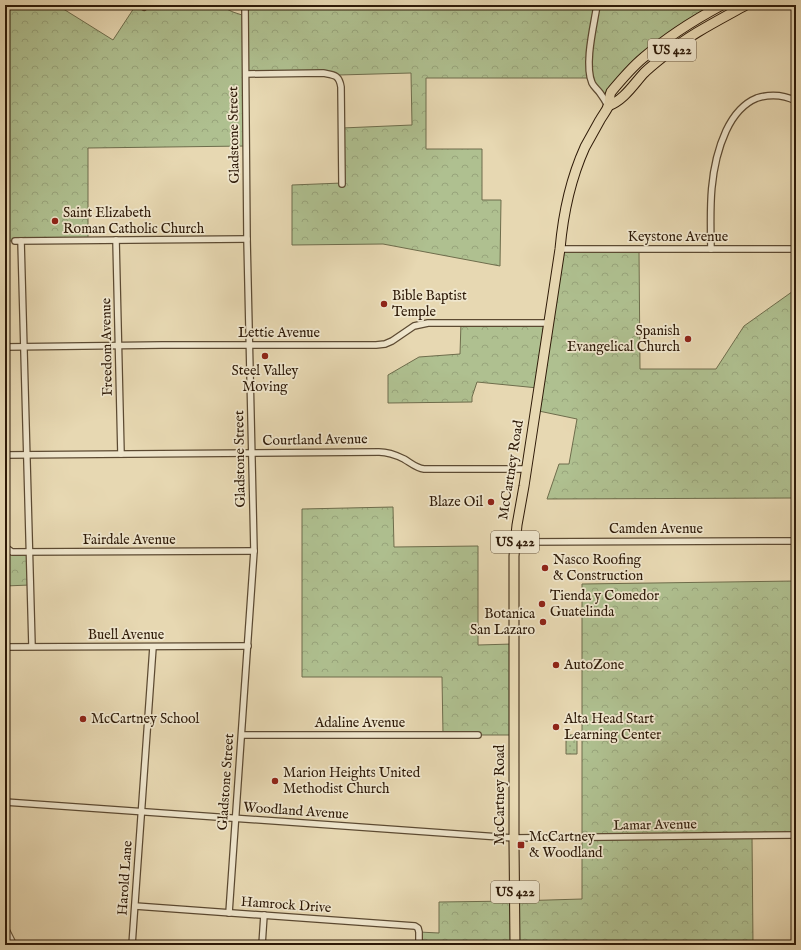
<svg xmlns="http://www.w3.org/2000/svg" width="801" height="950" font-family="'IM FELL English',serif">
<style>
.forest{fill:url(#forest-crowns);stroke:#6e6d4c}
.park{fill:url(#park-dots);stroke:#6e6d4c}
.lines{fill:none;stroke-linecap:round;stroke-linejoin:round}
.minor-casing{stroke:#5c4a32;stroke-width:8}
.tertiary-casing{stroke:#5c4a32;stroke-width:9}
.trunk-casing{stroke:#2e1a08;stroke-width:11}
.minor{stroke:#efe6cd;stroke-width:5.5}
.tertiary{stroke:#efe6cd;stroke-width:7}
.trunk{stroke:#e7d8b2;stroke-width:9}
.poi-dot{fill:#8f2418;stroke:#efe6cd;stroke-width:1.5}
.labels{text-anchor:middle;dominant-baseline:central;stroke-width:3.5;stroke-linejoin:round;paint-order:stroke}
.shield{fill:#efe6cd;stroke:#685743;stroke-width:1}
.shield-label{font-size:13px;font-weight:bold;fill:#2e1a08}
.street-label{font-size:14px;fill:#2e1a08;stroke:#efe6cd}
.poi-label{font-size:14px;fill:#2e1a08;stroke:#efe6cd;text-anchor:start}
</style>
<defs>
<pattern id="forest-crowns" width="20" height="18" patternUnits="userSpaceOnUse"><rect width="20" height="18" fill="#afc090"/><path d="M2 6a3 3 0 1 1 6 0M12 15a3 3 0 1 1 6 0" fill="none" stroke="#97a47b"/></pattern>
<pattern id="park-dots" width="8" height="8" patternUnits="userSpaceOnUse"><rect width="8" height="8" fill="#afc090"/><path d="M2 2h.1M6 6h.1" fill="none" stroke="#97a47b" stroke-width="1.8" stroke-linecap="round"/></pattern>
</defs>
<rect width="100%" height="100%" fill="#e7d8b2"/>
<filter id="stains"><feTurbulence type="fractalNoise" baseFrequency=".005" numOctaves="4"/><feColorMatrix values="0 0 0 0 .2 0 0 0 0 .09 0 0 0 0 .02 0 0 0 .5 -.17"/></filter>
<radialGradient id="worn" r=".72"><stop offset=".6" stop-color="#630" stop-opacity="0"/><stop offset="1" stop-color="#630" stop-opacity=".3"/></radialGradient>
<!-- forest -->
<g class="forest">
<path d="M5,5h52l56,35 23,-35h82l15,7 12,4v-11h477l-41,24 -63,54 -10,23 -17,-28h-165v71h56v51h19l-1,66 -117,-22 -91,1v-60l50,-2v-55l70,-3 -1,-52 -72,2v4l-5,-4 -88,-1v72l-158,2v92l-83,1z"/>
<path d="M560,249h79l1,120h76l28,-43 52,-37v209l-249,1 12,-35h10l8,-45 -43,-9 4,-22 -61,-6 -5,15v5l-84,1v-28l31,-18 41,-3 1,-32 87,1z"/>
<path d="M393,507l1,40 84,-1v99l35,-1 1,91h-71l-1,-58h-140v-168z"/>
<path d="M5,547l7,5h17l1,33 -25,1z"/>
<path d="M796,581v254l-44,1 1,109h-334v-13l20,1v-31l76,-1 67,-2v-315z"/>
</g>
<!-- park -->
<path class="park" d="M570,735h7v19h-11v-16h3z"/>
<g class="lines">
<defs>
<g id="minor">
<path d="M141,5l3,2"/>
<path d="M597,5c-3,20 -13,59 -5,78 2,4 5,6 8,10 3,4 6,9 8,13"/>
<path d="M246,74l77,-1c10,2 16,1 18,14l1,97"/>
<path d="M116,240l5,214"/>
<path d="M15,241l232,-2"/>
<path d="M21,241l11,405"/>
<path d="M560,249h236"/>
<path d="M711,249c-1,-41 -2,-81 15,-118 7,-15 16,-27 31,-33 13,-4 27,-3 39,3"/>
<path d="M5,347l157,-2h214l9,-1 7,-3 22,-15 14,-3h120"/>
<path d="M5,455l374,-3c9,0 17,3 25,7 7,4 12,9 20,10h102"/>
<path d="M515,542l281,-1"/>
<path d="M5,547l7,5 242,-1"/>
<path d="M5,647l243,-1"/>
<path d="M242,735h236"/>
<path d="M5,802l509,36 282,-3"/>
<path d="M135,906l280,20 3,2 1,4v13"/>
<path d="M229,913l25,-362 -7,-312 -2,-234"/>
<path d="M132,945l21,-298"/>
<path d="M262,945l2,-30"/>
</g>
<path id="tertiary" d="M5,929l8,16"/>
<g id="trunk">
<path d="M608,106c16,-6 25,-21 36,-33 6,-6 14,-12 21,-18 24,-20 54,-35 81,-50"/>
<path d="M515,945l-1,-102v-287l3,-31 7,-39 36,-237c3,-34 11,-71 25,-102 5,-9 10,-18 15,-27 3,-5 6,-9 8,-13 2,-5 1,-11 3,-15 10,-12 20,-24 32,-34 24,-21 51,-38 79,-53"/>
</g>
</defs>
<!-- minor casing -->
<use href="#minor" class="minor-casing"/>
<!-- tertiary casing -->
<use href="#tertiary" class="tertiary-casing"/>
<!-- trunk casing -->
<use href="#trunk" class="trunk-casing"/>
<!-- minor -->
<use href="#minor" class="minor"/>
<!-- tertiary -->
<use href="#tertiary" class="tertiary"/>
<!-- trunk -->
<use href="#trunk" class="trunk"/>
</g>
<!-- markers -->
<g class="poi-dot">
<circle cx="55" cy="221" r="4"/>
<circle cx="384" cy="304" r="4"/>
<circle cx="688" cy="339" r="4"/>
<circle cx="265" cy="356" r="4"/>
<circle cx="491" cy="502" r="4"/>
<circle cx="545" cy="568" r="4"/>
<circle cx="542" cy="604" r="4"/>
<circle cx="543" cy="622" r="4"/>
<circle cx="556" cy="665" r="4"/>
<circle cx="83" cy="719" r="4"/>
<circle cx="556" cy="727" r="4"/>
<circle cx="275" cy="781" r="4"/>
<rect x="517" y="841" width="8" height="8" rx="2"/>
</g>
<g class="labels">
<!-- shield labels -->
<g class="shield">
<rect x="648" y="39" width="48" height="22" rx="3"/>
<rect x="491" y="531" width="48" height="22" rx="3"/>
<rect x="491" y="881" width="48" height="22" rx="3"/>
</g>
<g class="shield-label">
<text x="672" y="50">US 422</text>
<text x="515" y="542">US 422</text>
<text x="515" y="892">US 422</text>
</g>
<!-- street labels -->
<g class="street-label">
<text transform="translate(234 135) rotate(-91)">Gladstone Street</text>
<text x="678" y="237">Keystone Avenue</text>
<text x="279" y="333">Lettie Avenue</text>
<text transform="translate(107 347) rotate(-91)">Freedom Avenue</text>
<text transform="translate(315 440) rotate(-1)">Courtland Avenue</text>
<text transform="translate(240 459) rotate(-91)">Gladstone Street</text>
<text transform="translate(511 470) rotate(-81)">McCartney Road</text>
<text x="656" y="529">Camden Avenue</text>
<text x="129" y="540">Fairdale Avenue</text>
<text x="126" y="635">Buell Avenue</text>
<text x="360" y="723">Adaline Avenue</text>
<text transform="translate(226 782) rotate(-86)">Gladstone Street</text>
<text transform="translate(500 795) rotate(-90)">McCartney Road</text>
<text transform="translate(296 811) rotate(4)">Woodland Avenue</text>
<text transform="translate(655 825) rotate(-1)">Lamar Avenue</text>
<text transform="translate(125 878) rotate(-86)">Harold Lane</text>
<text transform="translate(286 905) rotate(4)">Hamrock Drive</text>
</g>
<!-- poi labels -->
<g class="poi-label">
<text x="63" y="213">Saint Elizabeth<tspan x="63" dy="16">Roman Catholic Church</tspan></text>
<text x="392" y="296">Bible Baptist<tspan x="392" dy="16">Temple</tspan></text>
<text x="680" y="331" text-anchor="end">Spanish<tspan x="680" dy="16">Evangelical Church</tspan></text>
<text x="265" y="371" text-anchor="middle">Steel Valley<tspan x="265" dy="16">Moving</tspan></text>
<text x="483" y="502" text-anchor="end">Blaze Oil</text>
<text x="553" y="560">Nasco Roofing<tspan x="553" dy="16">&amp; Construction</tspan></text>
<text x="550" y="596">Tienda y Comedor<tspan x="550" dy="16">Guatelinda</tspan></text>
<text x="535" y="614" text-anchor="end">Botanica<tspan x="535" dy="16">San Lazaro</tspan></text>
<text x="564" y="665">AutoZone</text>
<text x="91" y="719">McCartney School</text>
<text x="564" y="719">Alta Head Start<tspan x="564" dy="16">Learning Center</tspan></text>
<text x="283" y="773">Marion Heights United<tspan x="283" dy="16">Methodist Church</tspan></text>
<text x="529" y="837">McCartney<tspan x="529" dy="16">&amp; Woodland</tspan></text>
</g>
</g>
<!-- margin -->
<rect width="801" height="950" fill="none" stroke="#e7d8b2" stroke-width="20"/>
<rect x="6" y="6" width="789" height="938" fill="none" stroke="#2e1a08" stroke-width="2"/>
<rect x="10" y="10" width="781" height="930" fill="none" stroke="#2e1a08"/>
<rect width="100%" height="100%" filter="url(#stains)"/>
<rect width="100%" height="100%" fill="url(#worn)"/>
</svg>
